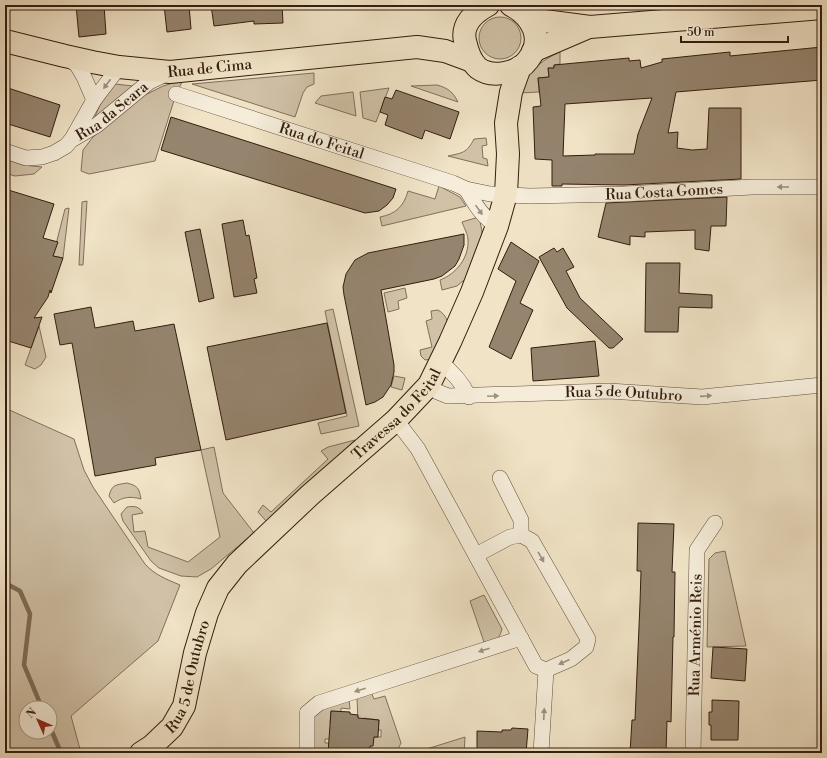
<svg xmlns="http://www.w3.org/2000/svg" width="827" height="758" font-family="'Libre Bodoni',serif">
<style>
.green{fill:#d0c1a7;stroke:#826f5a;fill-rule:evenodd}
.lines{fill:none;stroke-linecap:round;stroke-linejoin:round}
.stream{stroke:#7e6c57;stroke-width:4.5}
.building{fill:#95846e;stroke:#331d0e;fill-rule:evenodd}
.street-casing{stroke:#624e3c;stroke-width:16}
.primary-casing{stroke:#331d0e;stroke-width:24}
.street{stroke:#f5edda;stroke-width:15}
.primary{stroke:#f0e3c6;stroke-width:22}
.oneway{fill:#9e8f7e}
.labels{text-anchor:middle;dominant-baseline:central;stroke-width:3.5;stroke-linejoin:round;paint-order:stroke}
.street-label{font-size:15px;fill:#331d0e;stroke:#f5edda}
</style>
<rect width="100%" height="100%" fill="#f0e3c6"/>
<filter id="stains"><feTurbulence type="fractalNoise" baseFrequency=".005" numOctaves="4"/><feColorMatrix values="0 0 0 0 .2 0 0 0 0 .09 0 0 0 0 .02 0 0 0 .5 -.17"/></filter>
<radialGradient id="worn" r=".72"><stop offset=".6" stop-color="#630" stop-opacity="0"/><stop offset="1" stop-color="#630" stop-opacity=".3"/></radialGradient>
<!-- green -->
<g class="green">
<path d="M534,5h20l1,11 -17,-7z"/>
<circle cx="500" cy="38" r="21"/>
<path d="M560,52v12l-6,1v3h-6l1,9 -11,1 1,14 -20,1c10,-22 19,-31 41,-41z"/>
<path d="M314,73v11l-7,3 -4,6 -8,24 -103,-33z"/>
<path d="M183,80l-7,14 -21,67 -66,13 -8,-3 2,-21 10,-13 50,-41 20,-10z"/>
<path d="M115,84l18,2 -40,35 7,-16z"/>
<path d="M437,85c11,3 16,7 21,17l-47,-16z"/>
<path d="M389,88l-13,34 -13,-4 -3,-26z"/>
<path d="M353,92l3,24 -41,-13 6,-7z"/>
<path d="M486,138l1,7 -5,1 1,12 4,1 1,7 -40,-10c14,-3 19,-3 26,-17z"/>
<path d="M5,159l18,6 19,2 -8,7 -19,2 -10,-3z"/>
<path d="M439,186l21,11 6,9 -84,20 -2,-9c16,-3 24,-11 28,-26l27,8z"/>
<path d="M87,201l-4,64h-4l3,-63z"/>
<path d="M69,208l-6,50 -10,-2 12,-47z"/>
<path d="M479,217l3,14v15l-13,30 -12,10 -15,4 -2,-10c16,-6 29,-22 28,-40 0,-6 -4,-12 -6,-18z"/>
<path d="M405,288l2,10 -9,3 1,8 -11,3 -4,-19z"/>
<path d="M333,309l26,117 -38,8 -3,-11 29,-7 -22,-105z"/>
<path d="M438,310c21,12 2,34 -6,49l-7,1 -4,-4 -1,-6 12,-3 -6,-26 6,-2 -1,-8z"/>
<path d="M39,326l7,31 -5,8 -6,4 -10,-4z"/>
<path d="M394,376l11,2 -3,12 -11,-3z"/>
<path d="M5,408l69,31 10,31 9,17 52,77c10,11 21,15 35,21l-22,56 -87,75 10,37h-76zM26,708h24v24h-24z"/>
<path d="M355,440l-88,82 -9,-10 5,-7 8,7 57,-53 -7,-8 7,-4z"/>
<path d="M214,447l9,46 31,40 -43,36 -14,8 -16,-1 -22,-8 -8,-7 -28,-40 -2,-7 6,-7c7,-1 12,-1 16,6l-11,2 2,17 11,-1 3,16 40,15 32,-25 -19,-87z"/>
<path d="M127,483c11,3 12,5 14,16 -11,-3 -18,-2 -27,4l-5,-7c3,-12 7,-11 18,-13z"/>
<path d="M725,551l21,95 -39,1 2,-88 6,-6z"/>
<path d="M484,595l18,34c-3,11 -7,13 -18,13l-14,-41z"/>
<path d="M371,692l3,7 11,-3 16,47 -5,10h-26l-6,-2 10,-14h7v-7h-3l1,-10 -15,-2 -6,5 -1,-25z"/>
<path d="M349,699l1,10 -9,-1v4l-10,-1 -1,12h4l-1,16h-8v4h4l-1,10h-19l1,-32 8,-14z"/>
<path d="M465,737l-1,16h-50z"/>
</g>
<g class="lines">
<!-- stream -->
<g class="stream">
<path d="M5,583l15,8 10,23 -6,51 18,43"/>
<path d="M50,727l11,26"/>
</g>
</g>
<!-- building -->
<g class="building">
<path d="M76,5h28l2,29 -27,3z"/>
<path d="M164,5h25l2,24 -24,3z"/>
<path d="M211,5h71l1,18 -29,1v-3l-40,5z"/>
<path d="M822,47v33l-146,12 -8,41 10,-1 -1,16 15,2 15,-1 2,-41h32v71l-117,6 -62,-1v2h-10v-26l-17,-1 -2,-52 8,-1 -3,-28 11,-1 -1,-9h6v-3l75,-7v3l11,-1 1,8 21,-6v-3l68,-7v4zM652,98l-14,36 -4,20h-39v1l-32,1 2,-52z"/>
<path d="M5,87l55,18 -10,32 -45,-14z"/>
<path d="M396,90l63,22 -9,27 -25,-9 -3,9 -37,-14 3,-10 -8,-3 5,-15 7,2z"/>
<path d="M171,117l225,72 -3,9 -6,7 -8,6 -14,2 -204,-63z"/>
<path d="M5,189l49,15 -11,34 15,4 -5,14 10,2 -12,35 -1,-3 -2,7 -14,21 8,-1 -11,31 -26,-8z"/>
<path d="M727,197l-1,29h-15l-2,25 -14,-2v-19l-50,2v5l-15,-1v9l-32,-8 8,-34z"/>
<path d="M243,220l3,16 3,-1 8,43 -3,1 3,14 -23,4 -12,-73z"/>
<path d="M200,229l14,69 -15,4 -14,-70z"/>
<path d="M464,234v11l-5,14 -4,7 -13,10 -8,3 -53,11 13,75v7l-3,13 -8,12 -8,5 -9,3 -22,-110 -1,-8 3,-13 9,-14 13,-7z"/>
<path d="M511,242l28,19 -19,42 13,7 -22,49 -22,-12 27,-66 -18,-12z"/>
<path d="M554,248l3,4 6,-4 11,19 -8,4 14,27 43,41 -10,9h-4l-42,-40 -28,-51z"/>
<path d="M646,263h34l-1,30 33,2v13l-33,-1 -1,25h-33z"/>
<path d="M91,307l4,21 38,-7 2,10 39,-7 27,126 -46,8 1,7 -61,11 -23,-133 -12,2 -6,-31z"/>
<path d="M327,323l19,90 -120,27 -19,-93z"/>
<path d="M595,341l4,35 -66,5 -2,-33z"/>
<path d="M638,523l36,1 -2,48h3l-1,65h-1l-2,85 -4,-1 -1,32h-36l2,-33h3l5,-117 1,-32h-4z"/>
<path d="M713,647l34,2 -2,32 -34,-3z"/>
<path d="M712,700l27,1 -1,39h-27v-15h-2v-13h3z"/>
<path d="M331,711l19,1v2l8,1v3l21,2 -1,17h-4l-1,9h-3v7h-42z"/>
<path d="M512,728l16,1 -2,24h-49v-22l25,1v-2h9z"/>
</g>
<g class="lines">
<defs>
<g id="street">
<path d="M66,57l11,8 7,12 10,23"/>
<path id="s1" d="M176,94l277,89 13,6 24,5 40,2 94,-2 128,-7h70"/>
<path id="s2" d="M73,139l24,-14 52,-43 21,-10"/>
<path d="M5,151l21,7 16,-1 12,-4 12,-7 6,-7 22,-39 25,-33"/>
<path d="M466,189c9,15 16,28 31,37"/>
<path d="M440,362c13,10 22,20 29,35"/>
<path id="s3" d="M429,385l9,7 10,4 161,-5 93,6 120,-12"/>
<path d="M396,420l22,29 118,217 10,4"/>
<path d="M500,478l21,42v15"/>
<path d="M476,555l34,-18 11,-2 11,6 56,98 -2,8 -15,12 -25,11"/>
<path d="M307,753v-40l12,-10 202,-65"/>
<path d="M541,753l5,-83"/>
<path id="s4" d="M693,753l4,-203 18,-27"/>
</g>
<g id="primary">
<path d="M488,5c-13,7 -27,19 -23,36 2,9 5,20 13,27 13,10 40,6 50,-8 17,-21 4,-44 -17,-55"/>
<path d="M529,19l61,8 232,-19"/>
<path id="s5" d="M5,41l60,15 27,6 27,5 51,5 247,-25 28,4 27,10"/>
<path d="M533,51l56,-24"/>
<path id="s6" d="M141,753l11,-7 20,-19 12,-21 11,-53 12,-40 11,-25 19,-24 73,-69 86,-75 33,-35 21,-43 22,-50 25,-66 9,-32 2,-40 -2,-31 5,-31 9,-25"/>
</g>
</defs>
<!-- street casing -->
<use href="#street" class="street-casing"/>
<!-- primary casing -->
<use href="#primary" class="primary-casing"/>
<!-- street -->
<use href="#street" class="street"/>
<!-- primary -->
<use href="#primary" class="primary"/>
</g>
<!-- one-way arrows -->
<defs><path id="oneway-solid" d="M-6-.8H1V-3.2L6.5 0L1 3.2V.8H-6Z"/></defs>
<g class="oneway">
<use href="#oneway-solid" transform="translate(107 84) rotate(127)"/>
<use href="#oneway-solid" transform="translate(783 187) rotate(180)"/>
<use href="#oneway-solid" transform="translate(479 210) rotate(55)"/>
<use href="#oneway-solid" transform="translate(493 396) rotate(-3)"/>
<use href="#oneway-solid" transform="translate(706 396) rotate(-4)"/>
<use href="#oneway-solid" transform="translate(541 557) rotate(60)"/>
<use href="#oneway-solid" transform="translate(484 650) rotate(162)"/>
<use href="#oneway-solid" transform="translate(564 662) rotate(156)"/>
<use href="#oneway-solid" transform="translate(360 690) rotate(162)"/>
<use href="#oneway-solid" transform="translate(544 714) rotate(-87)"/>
</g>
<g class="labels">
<!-- street labels -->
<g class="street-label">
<text stroke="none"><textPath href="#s5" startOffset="208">Rua de Cima</textPath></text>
<text stroke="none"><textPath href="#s2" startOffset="48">Rua da Seara</textPath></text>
<text stroke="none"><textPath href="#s1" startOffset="153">Rua do Feital</textPath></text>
<text stroke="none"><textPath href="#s1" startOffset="504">Rua Costa Gomes</textPath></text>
<text stroke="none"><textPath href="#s3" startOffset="198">Rua 5 de Outubro</textPath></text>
<text stroke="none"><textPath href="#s6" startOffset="438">Travessa do Feital</textPath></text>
<text stroke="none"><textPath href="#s4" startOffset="118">Rua Arménio Reis</textPath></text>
<text stroke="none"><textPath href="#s6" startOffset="94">Rua 5 de Outubro</textPath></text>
</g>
</g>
<!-- margin -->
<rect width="827" height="758" fill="none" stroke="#f0e3c6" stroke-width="20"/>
<rect x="6" y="6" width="815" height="746" fill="none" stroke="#331d0e" stroke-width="2"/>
<rect x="10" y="10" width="807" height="738" fill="none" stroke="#331d0e"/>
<!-- north arrow -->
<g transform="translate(38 720) rotate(315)"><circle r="19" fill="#f5edda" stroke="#a79a88"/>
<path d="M0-3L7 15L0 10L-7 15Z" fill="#8f2418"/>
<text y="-6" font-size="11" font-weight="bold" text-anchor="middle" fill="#331d0e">N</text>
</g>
<!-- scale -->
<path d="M681 36v6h107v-6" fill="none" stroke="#331d0e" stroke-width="2"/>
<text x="687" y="36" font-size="12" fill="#331d0e" stroke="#f5edda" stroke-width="3" paint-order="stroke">50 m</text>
<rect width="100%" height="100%" filter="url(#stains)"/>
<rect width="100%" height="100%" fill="url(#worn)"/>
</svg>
